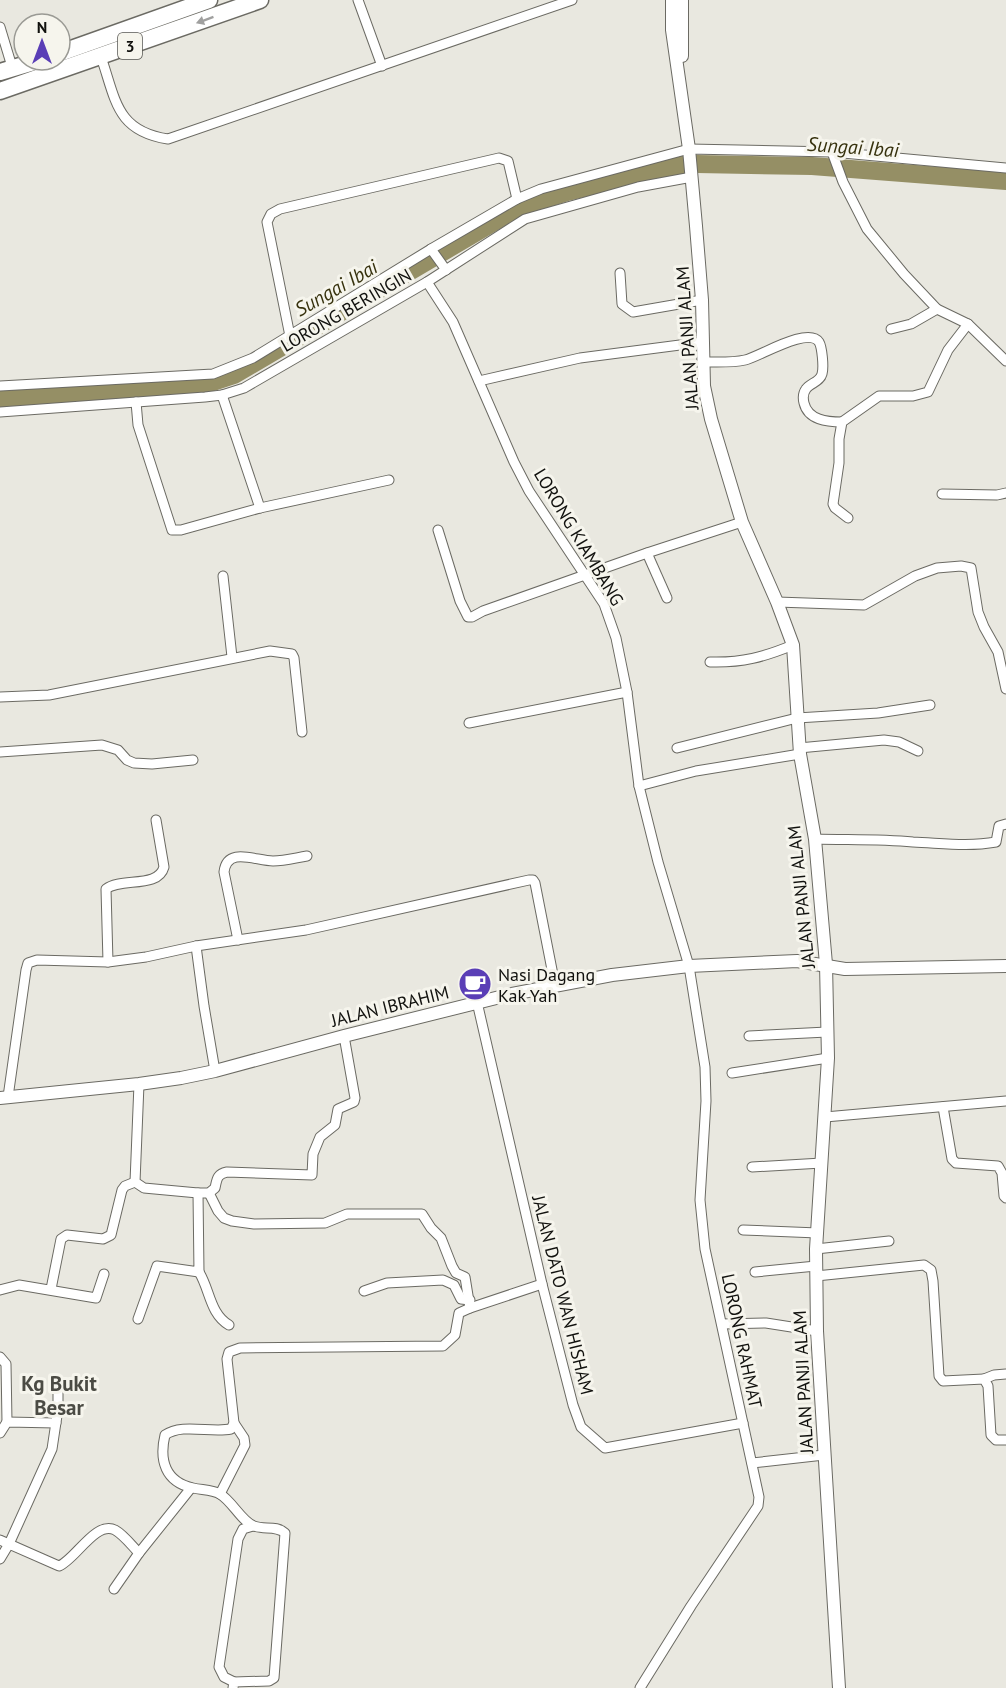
<svg xmlns="http://www.w3.org/2000/svg" width="1006" height="1688" font-family="'PT Sans',sans-serif">
<style>
.lines{fill:none;stroke-linecap:round;stroke-linejoin:round}
.river{stroke:#958f65;stroke-width:18}
.street-casing{stroke:#6b6a63;stroke-width:11}
.secondary-casing{stroke:#6b6a63;stroke-width:14}
.highway-casing{stroke:#6b6a63;stroke-width:19}
.street{stroke:#fff;stroke-width:9}
.secondary{stroke:#fff;stroke-width:12}
.highway{stroke:#fff;stroke-width:16}
.oneway{fill:#a0a09f}
.labels{text-anchor:middle;dominant-baseline:central;stroke-width:6;stroke-linejoin:round;paint-order:stroke}
.shield{fill:#f6f5ed;stroke:#565551;stroke-width:1.5}
.shield-label{font-size:16px;font-weight:bold;fill:#11110e}
.street-label{font-size:18px;fill:#11110e;stroke:#f6f5ed}
.poi-label{font-size:18px;fill:#11110e;stroke:#f6f5ed;text-anchor:start}
.water-label{font-size:20px;font-style:italic;fill:#37320e;stroke:#f6f5ed}
.quarter-label{font-size:21px;font-weight:bold;fill:#4b4b44;stroke:#f6f5ed}
</style>
<rect width="100%" height="100%" fill="#e9e8e0"/>
<g class="lines">
<!-- river -->
<g class="river">
<path d="M697,164l115,2 194,15"/>
<path d="M0,400l207,-16 27,-9 282,-166 51,-17 115,-27"/>
</g>
<defs>
<g id="street">
<path d="M358,0l24,66"/>
<path d="M0,27l13,43"/>
<path d="M101,57c15,43 15,74 67,82l404,-139"/>
<path d="M832,152l11,30 24,47 37,45 33,35 31,15 38,37"/>
<path d="M431,249l15,21"/>
<path d="M620,273l2,31 11,8 69,-12"/>
<path d="M427,282l26,40 61,140 15,29 75,113 12,34 11,54 12,94 19,76 31,104 16,101 1,34 -6,99 5,49 54,248 -1,9 -67,100 -51,82"/>
<path d="M891,329l20,-5 26,-15"/>
<path d="M290,336l-23,-114 4,-8 9,-5 219,-51 9,3 9,38"/>
<path d="M703,362c14,0 29,1 42,-2 14,-3 63,-34 74,-18 3,5 5,25 3,32 -2,8 -12,9 -16,15 -3,4 -3,10 -2,14 4,17 23,19 38,19"/>
<path d="M479,381l101,-23 123,-16"/>
<path d="M0,386l213,-12 40,-16 178,-109 86,-50 24,-10 148,-40 143,3 174,16"/>
<path d="M222,395l38,113"/>
<path d="M136,402l2,23 34,105h9l79,-22 129,-28"/>
<path d="M0,412l205,-15 17,-2 22,-7 183,-106 98,-63 113,-32 54,-10"/>
<path d="M942,494l55,1 9,-2"/>
<path d="M848,518l-13,-10 -2,-4 6,-41v-24l3,-17 37,-26h34l15,-4 20,-42 20,-26"/>
<path d="M438,530l22,71 8,16h4l11,-6 164,-58 95,-31"/>
<path d="M647,553l20,45"/>
<path d="M223,576l9,81"/>
<path d="M777,602l87,3 51,-29 22,-8 24,-2 10,2 7,44 6,15 14,25 8,37"/>
<path d="M710,662c32,1 54,-5 83,-17"/>
<path d="M0,697l49,-2 221,-44 22,3 2,4 8,74"/>
<path d="M469,723l158,-31"/>
<path d="M677,748l120,-30 81,-5 52,-8"/>
<path d="M799,748l85,-8 15,2 19,9"/>
<path d="M0,752l102,-7 16,5 9,10 7,3 18,1 41,-4"/>
<path d="M639,786l57,-15 104,-17"/>
<path d="M815,839c33,1 65,0 98,3 28,1 55,5 83,0l3,-16 7,-2"/>
<path d="M238,940l-14,-68c3,-26 32,-11 49,-11 11,0 22,-3 34,-5"/>
<path d="M196,946l8,60 11,65"/>
<path d="M108,962l-2,-73c15,-12 52,0 58,-22l-8,-47"/>
<path d="M477,1002l65,282 31,121 8,22 24,21 138,-25"/>
<path d="M749,1036l78,-4"/>
<path d="M732,1073l96,-15"/>
<path d="M139,1084l-4,98 9,6 54,5"/>
<path d="M8,1097l18,-127 2,-7 9,-3 71,2 38,-5 50,-11 110,-16 223,-50h4l2,3 20,102"/>
<path d="M943,1107l9,52 4,4 42,3 4,7 2,23 2,2"/>
<path d="M825,1117l181,-16"/>
<path d="M752,1167l70,-4"/>
<path d="M209,1193l9,18 6,7 8,3 22,3 71,-1 22,-9h75l9,14 10,10 11,28 4,7 9,4 5,31 72,-24"/>
<path d="M743,1230l75,3"/>
<path d="M816,1249l73,-8"/>
<path d="M199,1272c11,18 11,42 30,53"/>
<path d="M755,1272l61,-6"/>
<path d="M816,1276l108,-11 7,5 2,11 6,95 4,5 41,-2 4,7 3,49 5,5h10"/>
<path d="M51,1289l10,-50 6,-4 36,4 8,-4 11,-45 3,-4 10,-4"/>
<path d="M0,1290l19,-5 77,13 8,-24"/>
<path d="M364,1291l23,-8 56,-3 11,5 7,14 9,1"/>
<path d="M138,1319l19,-53 42,6 -1,-79h11l6,-5c2,-9 2,-14 12,-16l85,3 1,-21 7,-17 15,-12 3,-16 16,-7 1,-4 -11,-62"/>
<path d="M722,1324l44,-1 51,8"/>
<path d="M0,1357l6,7 1,58"/>
<path d="M984,1379l10,-4 12,-1"/>
<path d="M0,1433l7,-11 49,1"/>
<path d="M752,1463l72,-8"/>
<path d="M220,1494l25,-49 -1,-7 -10,-15"/>
<path d="M0,1540l59,26c16,-6 37,-46 56,-36 9,5 17,16 24,23"/>
<path d="M0,1559l9,-15 43,-95 6,-40v-22"/>
<path d="M114,1589l25,-36 52,-65"/>
<path d="M234,1682l-10,-5 -5,-10 19,-128 5,-10 10,-3"/>
<path d="M233,1688l1,-6 35,-1 5,-3 11,-145c-9,-8 -21,-3 -31,-7 -12,-4 -22,-25 -34,-32 -7,-4 -18,-4 -27,-6 -28,-6 -34,-28 -28,-53 17,-12 45,-2 66,-6l3,-6 -7,-64 2,-7 11,-4 203,-2 12,-11 4,-22 11,-5"/>
</g>
<g id="secondary">
<path d="M672,0v30l17,119 7,77 6,74 2,86 7,33 31,103 35,80 16,43 7,109 15,85 11,125 2,94 -12,191 1,82 22,357"/>
<path d="M682,0v56"/>
<path d="M0,1098l139,-14 42,-6 34,-7 129,-35 168,-42 100,-19 77,-9 108,-5 48,8 161,-3"/>
</g>
<g id="highway">
<path d="M60,53l149,-53"/>
<path d="M0,72l40,-12"/>
<path d="M0,91l260,-91"/>
</g>
</defs>
<!-- street casing -->
<use href="#street" class="street-casing"/>
<!-- secondary casing -->
<use href="#secondary" class="secondary-casing"/>
<!-- highway casing -->
<use href="#highway" class="highway-casing"/>
<!-- street -->
<use href="#street" class="street"/>
<!-- secondary -->
<use href="#secondary" class="secondary"/>
<!-- highway -->
<use href="#highway" class="highway"/>
</g>
<!-- one-way arrows -->
<defs><path id="oneway-solid" d="M-6-.8H1V-3.2L6.5 0L1 3.2V.8H-6Z" transform="scale(1.5)"/></defs>
<use class="oneway" href="#oneway-solid" transform="translate(205 20) rotate(160)"/>
<!-- icons -->
<defs>
<symbol id="cafe-disc" viewBox="-11 -11 22 22"><circle r="9.5" fill="#5a3eb6" stroke="#f6f5ed"/><path d="M-5.5-4.5H6V0H3Q3 3.5 0 3.5H-2.5Q-5.5 3.5-5.5 0ZM3-3.2v2h1.7v-2ZM-6 4.5H4V6H-6Z" fill="#fff"/></symbol>
</defs>
<g fill-rule="evenodd">
<use href="#cafe-disc" x="456" y="965" width="38" height="38"/>
</g>
<g class="labels">
<!-- shield labels -->
<rect class="shield" x="118" y="33" width="24" height="26" rx="4.5"/>
<g class="shield-label">
<text x="130" y="46">3</text>
</g>
<!-- street labels -->
<g class="street-label">
<text transform="translate(346 310) rotate(-30)">LORONG BERINGIN</text>
<text transform="translate(687 338) rotate(-94)">JALAN PANJI ALAM</text>
<text transform="translate(579 537) rotate(59)">LORONG KIAMBANG</text>
<text transform="translate(801 897) rotate(-96)">JALAN PANJI ALAM</text>
<text transform="translate(390 1006) rotate(-14)">JALAN IBRAHIM</text>
<text transform="translate(563 1295) rotate(76)">JALAN DATO WAN HISHAM</text>
<text transform="translate(742 1341) rotate(78)">LORONG RAHMAT</text>
<text transform="translate(803 1382) rotate(-93)">JALAN PANJI ALAM</text>
</g>
<!-- poi labels -->
<g class="poi-label">
<text x="498" y="974">Nasi Dagang<tspan x="498" dy="21">Kak Yah</tspan></text>
</g>
<!-- water labels -->
<g class="water-label">
<text transform="translate(853 147) rotate(4)">Sungai Ibai</text>
<text transform="translate(336 288) rotate(-30)">Sungai Ibai</text>
</g>
<!-- quarter labels -->
<g class="quarter-label">
<text x="59" y="1383">Kg Bukit<tspan x="59" dy="24">Besar</tspan></text>
</g>
</g>
<!-- north arrow -->
<g transform="translate(42 42)"><circle r="28" fill="#f6f5ed" stroke="#9a9a94" stroke-width="1.5"/>
<path d="M0-4.5L10 22L0 15L-10 22Z" fill="#5a3eb6"/>
<text y="-9" font-size="16" font-weight="bold" text-anchor="middle" fill="#11110e">N</text>
</g>
</svg>
